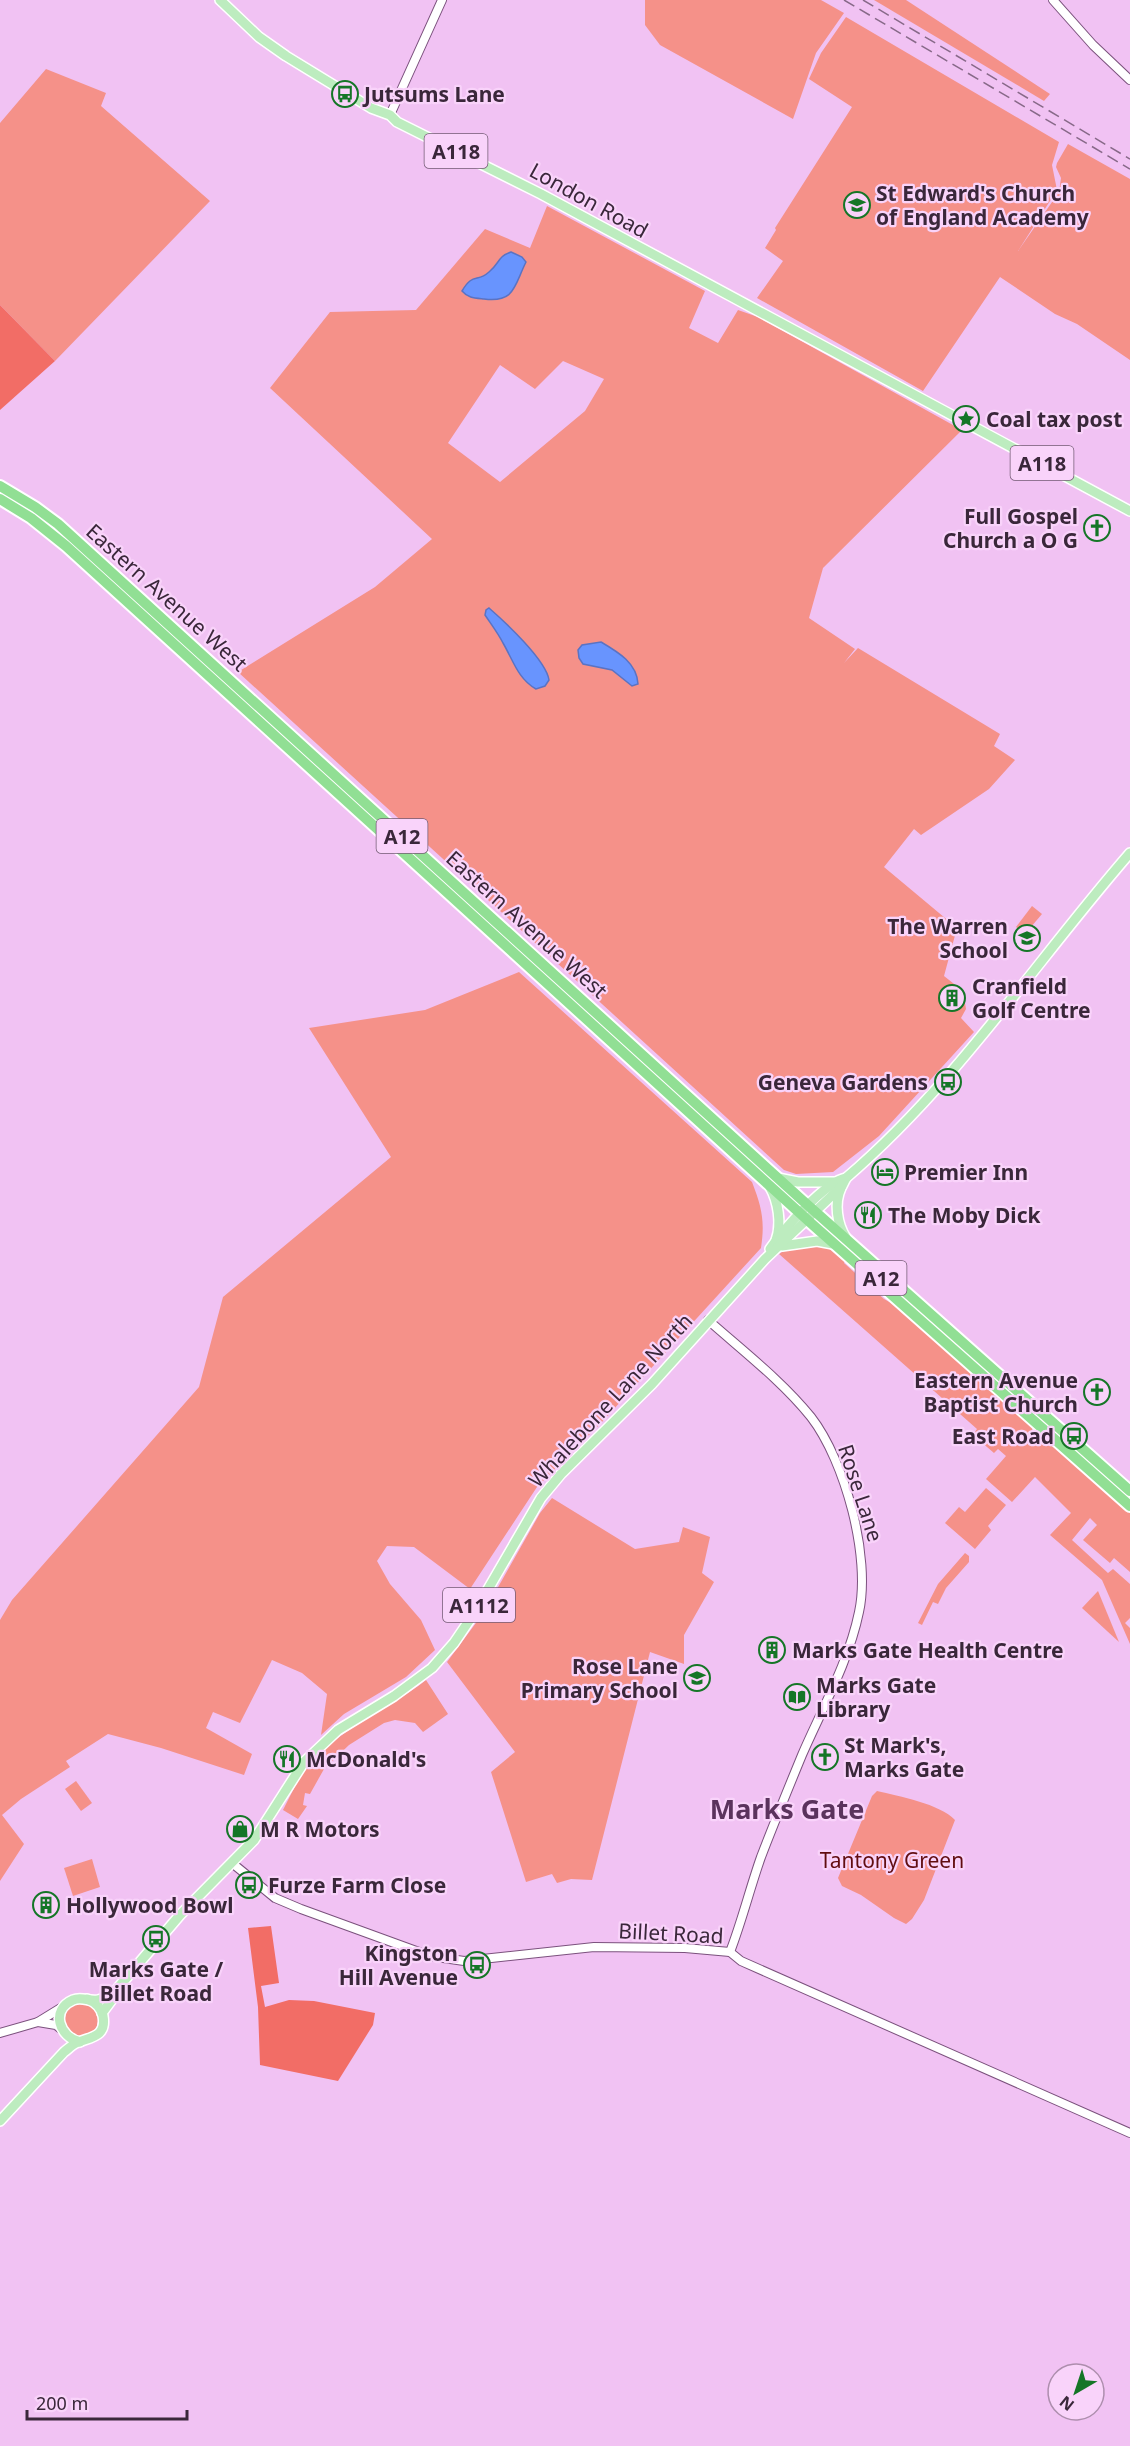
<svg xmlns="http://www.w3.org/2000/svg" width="1130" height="2446" font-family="'Noto Sans',sans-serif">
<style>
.green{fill:#f59189;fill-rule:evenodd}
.forest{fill:#f26d66}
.water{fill:#6894fe;stroke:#5a73c3;stroke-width:1.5}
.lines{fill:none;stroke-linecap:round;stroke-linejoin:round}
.minor-casing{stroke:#7b517d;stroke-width:10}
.major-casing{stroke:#fff;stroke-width:12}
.highway-casing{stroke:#fff;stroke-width:14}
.minor{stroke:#fff;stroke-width:8}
.major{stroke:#bdecbf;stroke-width:9}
.highway{stroke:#91df94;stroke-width:10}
.rail{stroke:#876988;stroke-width:1.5;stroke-dasharray:12 6;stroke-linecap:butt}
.labels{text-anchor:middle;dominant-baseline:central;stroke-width:4.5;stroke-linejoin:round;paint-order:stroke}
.shield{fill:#f9d3fa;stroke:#735b74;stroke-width:1.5}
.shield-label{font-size:20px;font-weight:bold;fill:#3a273a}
.poi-label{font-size:21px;font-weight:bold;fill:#3a273a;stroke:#f9d3fa;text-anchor:start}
.street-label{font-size:21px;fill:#3a273a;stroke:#f9d3fa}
.park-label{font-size:21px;fill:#610d10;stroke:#f9d3fa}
.district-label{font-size:27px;font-weight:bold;fill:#5b335d;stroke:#f9d3fa}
</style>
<rect width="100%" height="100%" fill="#f1c2f3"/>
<!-- green -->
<g class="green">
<path d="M645,0h176l23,13 -28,40 -23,66 -133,-74 -15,-20z"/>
<path d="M874,0h32l144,94 -6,7z"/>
<path d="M846,17l213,125 -7,23 5,25 -39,61 41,-59 2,-14 -5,-11 1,-4 11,-19 62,35v181l-53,-36 -22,-10 -55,-37 -77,114 -166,-93 26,-37 -18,-13 11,-18 -1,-2 77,-121 -43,-28 12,-26z"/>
<path d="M46,69l60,24 -5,13 109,95 -155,160 -55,-56v-182z"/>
<path d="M547,206l158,85 -16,37 29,15 20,-33 20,7 204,113 -139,138 -14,50 46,31 -11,14 14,-15 142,86 -6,12 21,14 -26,29 -68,46 -7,-6 -30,38 73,61 -13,48 19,15 3,18 -5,9 13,14 -95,104 -46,36 -37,2 -12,-4 -546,-498 137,-85 57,-48 -162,-151 60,-76 86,-2 69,-81 45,19zM563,361l41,18 -19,32 -85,71 -52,-39 52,-78 35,24z"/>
<path d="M1032,906l10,8 -17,20 -9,-7z"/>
<path d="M519,972l233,210c10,26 13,39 9,66l-159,174 -65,65 -67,102 -56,-42 -27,-1 -10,15 13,23 31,36 14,30 -29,27 -62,37 -23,21 6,-41 -25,-21 -30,-13 -32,63 -27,-11 -7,16 46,26 -8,21 -83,-27 -53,-14 -42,27 4,6 -49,32 -19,16 22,29 -24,37v-261l12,-20 187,-213 24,-90 168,-140 -82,-129 116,-18z"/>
<path d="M817,1243l11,3 17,15 -1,2 40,36 11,6 138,122 -1,3 9,8 2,-3 87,78v59l-16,-14 -4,5 -27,-23 14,-15 -7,-7 -18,22 36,33 5,-4 17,15v34l-5,5 5,5v16l-28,-64 -52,-45 21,-22 -36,-36 -23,25 -26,-23 20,-23 -8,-7 -4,4 -21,-18 4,-6 -198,-175 11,-7z"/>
<path d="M986,1488l20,17 -18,21 3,4 -16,19 -30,-26 14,-16 6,5z"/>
<path d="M552,1498l83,51 44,-7 4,-15 27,10 -8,36 12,9 -30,53v29l-34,-12 -58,228 -21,-1 -14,4 -5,-9 -26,8 -35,-110 24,-20 -68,-90 37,-50 56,-99z"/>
<path d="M965,1553l4,3v6l-23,26 -8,16 -5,-2 -11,23 -4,-2 20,-39z"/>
<path d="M1098,1591l21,51 -37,-34z"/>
<path d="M426,1680l22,34 -25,18 -8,-9 -20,-3 -11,3 -35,22 -25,24 -14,25 -5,-1 -2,12 4,1 -9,13 -15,-9c7,-13 13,-28 22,-40 31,-41 82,-59 121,-90z"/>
<path d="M76,1781l16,22 -11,8 -16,-22z"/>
<path d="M877,1791c22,5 63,13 78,29l-31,80 -12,19 -6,5 -12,-6 -33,-23 -19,-9 -4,-8 34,-82z"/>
<path d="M92,1859l8,28 -27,9 -9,-28z"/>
<circle cx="81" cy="2020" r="17"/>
</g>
<!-- forest -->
<g class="forest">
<path d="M0,305l55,56 -55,49z"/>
<path d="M271,1926l8,57 -18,3 4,21 24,-7 25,1 61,12 -2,12 -35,56 -78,-16 -2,-58 -10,-79z"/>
</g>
<!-- water -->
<g class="water">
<path d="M511,252l11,5 4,5c-12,24 -11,41 -42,37 -10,-1 -16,-1 -22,-8 11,-19 15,-8 27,-19 11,-9 8,-15 22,-20z"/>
<path d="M489,608c16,14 57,52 60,72l-4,6 -9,3c-18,-10 -23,-29 -33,-46 -5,-10 -12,-19 -18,-28l1,-5z"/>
<path d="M601,642c17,10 36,21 37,42l-6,2 -20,-16 -29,-6 -4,-6 -1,-8 4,-5z"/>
</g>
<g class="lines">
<defs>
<g id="minor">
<path d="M1053,0l40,45 37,35"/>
<path d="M390,115l52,-115"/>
<path d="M708,1320c35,31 74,61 103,97 34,44 60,140 48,195 -10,49 -37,97 -57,143 -14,34 -28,68 -41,102 -11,31 -19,64 -31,95"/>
<path d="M232,1863l43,35 26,11 129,47 34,5 130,-14 91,1 45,4 11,9 389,172"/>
<path d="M38,2022l18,3 5,4"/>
<path d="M0,2033l38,-11 26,-16"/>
</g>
<g id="major">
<path d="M220,0l39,37 27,19 85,52 19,7 7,7 144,72 589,317"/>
<path d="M778,1178l20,4h39"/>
<path d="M770,1187c8,14 12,37 6,53"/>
<path d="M841,1188c-7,15 -4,36 5,50"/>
<path d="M782,1246l35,-5 16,3"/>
<path d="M770,1249c13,-19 55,-67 76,-71 110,-94 190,-217 284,-325"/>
<path d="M102,2013l9,-12v-5l69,-81 74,-75 50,-78 34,-32 56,-34 38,-28 22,-25 19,-28 68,-117 20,-24 91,-90 113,-125 77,-73 4,-8"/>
<path d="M80,2042c-21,-5 -30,-32 -7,-42 9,-4 16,2 25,0 5,-1 8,-4 13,-4"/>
<path d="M0,2121l64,-69c4,-3 8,-7 12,-9 13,-6 31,-5 27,-27 -2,-9 -8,-14 -16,-17"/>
</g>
<g id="highway">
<path d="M0,486l35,21 23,17 744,676 328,291"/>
<path d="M0,499l31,19 35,28 747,679 317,281"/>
</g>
</defs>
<!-- minor casing -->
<use href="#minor" class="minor-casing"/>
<!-- major casing -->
<use href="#major" class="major-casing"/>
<!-- highway casing -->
<use href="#highway" class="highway-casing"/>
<!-- minor -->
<use href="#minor" class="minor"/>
<!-- major -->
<use href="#major" class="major"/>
<!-- highway -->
<use href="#highway" class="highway"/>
<!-- rail -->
<g class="rail">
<path d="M844,0l286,169"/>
<path d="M863,0l267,159"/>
</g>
</g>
<!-- icons -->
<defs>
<symbol id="bus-ring" viewBox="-11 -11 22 22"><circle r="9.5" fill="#f9d3fa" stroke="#157627" stroke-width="1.5"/><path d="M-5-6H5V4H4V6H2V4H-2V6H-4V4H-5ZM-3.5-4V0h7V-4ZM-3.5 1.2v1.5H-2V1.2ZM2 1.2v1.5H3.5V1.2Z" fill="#157627"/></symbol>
<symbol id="school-ring" viewBox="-11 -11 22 22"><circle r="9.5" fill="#f9d3fa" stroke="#157627" stroke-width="1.5"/><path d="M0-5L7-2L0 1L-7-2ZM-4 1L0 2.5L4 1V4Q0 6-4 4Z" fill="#157627"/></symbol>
<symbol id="sight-ring" viewBox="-11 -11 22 22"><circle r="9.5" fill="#f9d3fa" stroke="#157627" stroke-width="1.5"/><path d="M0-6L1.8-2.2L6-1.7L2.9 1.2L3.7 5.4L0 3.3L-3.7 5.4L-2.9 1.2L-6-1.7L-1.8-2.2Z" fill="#157627"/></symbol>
<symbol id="church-ring" viewBox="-11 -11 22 22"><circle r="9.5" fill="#f9d3fa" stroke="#157627" stroke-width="1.5"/><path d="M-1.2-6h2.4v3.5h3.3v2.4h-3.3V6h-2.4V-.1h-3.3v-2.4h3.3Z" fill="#157627"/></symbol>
<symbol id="building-ring" viewBox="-11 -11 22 22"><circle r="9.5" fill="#f9d3fa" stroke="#157627" stroke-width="1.5"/><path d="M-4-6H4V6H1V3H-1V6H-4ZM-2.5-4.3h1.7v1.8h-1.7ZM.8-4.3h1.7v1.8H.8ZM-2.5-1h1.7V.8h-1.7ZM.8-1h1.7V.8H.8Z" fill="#157627"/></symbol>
<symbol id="hotel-ring" viewBox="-11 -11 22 22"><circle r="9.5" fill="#f9d3fa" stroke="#157627" stroke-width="1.5"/><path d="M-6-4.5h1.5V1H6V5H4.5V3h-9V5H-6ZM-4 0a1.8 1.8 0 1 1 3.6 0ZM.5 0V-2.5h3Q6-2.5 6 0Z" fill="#157627"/></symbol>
<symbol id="restaurant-ring" viewBox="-11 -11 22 22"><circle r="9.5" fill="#f9d3fa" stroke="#157627" stroke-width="1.5"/><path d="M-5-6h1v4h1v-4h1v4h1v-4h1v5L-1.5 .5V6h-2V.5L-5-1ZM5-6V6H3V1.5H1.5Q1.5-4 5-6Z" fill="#157627"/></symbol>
<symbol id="library-ring" viewBox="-11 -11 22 22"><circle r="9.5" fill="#f9d3fa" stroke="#157627" stroke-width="1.5"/><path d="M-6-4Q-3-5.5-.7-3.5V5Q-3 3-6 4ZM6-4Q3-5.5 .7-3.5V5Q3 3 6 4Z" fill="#157627"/></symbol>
<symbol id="shop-ring" viewBox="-11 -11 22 22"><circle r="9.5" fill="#f9d3fa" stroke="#157627" stroke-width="1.5"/><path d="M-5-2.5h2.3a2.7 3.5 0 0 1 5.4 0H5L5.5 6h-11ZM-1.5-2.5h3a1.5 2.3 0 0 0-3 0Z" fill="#157627"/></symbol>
</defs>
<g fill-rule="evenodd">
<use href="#bus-ring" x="330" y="79" width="30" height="30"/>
<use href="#school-ring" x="842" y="190" width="30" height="30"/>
<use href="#sight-ring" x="951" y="404" width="30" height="30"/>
<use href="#church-ring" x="1082" y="513" width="30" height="30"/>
<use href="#school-ring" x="1012" y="923" width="30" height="30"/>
<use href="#building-ring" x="937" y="983" width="30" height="30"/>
<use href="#bus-ring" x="933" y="1067" width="30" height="30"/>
<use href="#hotel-ring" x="870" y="1157" width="30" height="30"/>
<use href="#restaurant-ring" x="853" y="1200" width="30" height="30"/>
<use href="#church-ring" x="1082" y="1377" width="30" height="30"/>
<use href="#bus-ring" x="1059" y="1421" width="30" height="30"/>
<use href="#building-ring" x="757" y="1635" width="30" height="30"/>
<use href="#school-ring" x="682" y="1663" width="30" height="30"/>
<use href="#library-ring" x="782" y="1682" width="30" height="30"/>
<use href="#church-ring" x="810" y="1742" width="30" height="30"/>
<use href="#restaurant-ring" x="272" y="1744" width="30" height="30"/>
<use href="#shop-ring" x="225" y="1814" width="30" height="30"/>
<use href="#bus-ring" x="234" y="1870" width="30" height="30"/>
<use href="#building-ring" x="31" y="1890" width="30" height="30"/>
<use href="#bus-ring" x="141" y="1924" width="30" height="30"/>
<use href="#bus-ring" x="462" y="1950" width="30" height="30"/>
</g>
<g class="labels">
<!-- shield labels -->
<g class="shield">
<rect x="424.5" y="134" width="63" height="34" rx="4.5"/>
<rect x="1010.5" y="446" width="63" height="34" rx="4.5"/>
<rect x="376.5" y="819" width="51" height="34" rx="4.5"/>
<rect x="855.5" y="1261" width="51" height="34" rx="4.5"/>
<rect x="443" y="1588" width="72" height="34" rx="4.5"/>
</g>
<g class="shield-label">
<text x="456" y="151">A118</text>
<text x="1042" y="463">A118</text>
<text x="402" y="836">A12</text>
<text x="881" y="1278">A12</text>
<text x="479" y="1605">A1112</text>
</g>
<!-- poi labels -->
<g class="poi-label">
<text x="364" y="94">Jutsums Lane</text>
<text x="876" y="193">St Edward's Church<tspan x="876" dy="24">of England Academy</tspan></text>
<text x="986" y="419">Coal tax post</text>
<text x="1078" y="516" text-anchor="end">Full Gospel<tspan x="1078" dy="24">Church a O G</tspan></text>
<text x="1008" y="926" text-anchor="end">The Warren<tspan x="1008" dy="24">School</tspan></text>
<text x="972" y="986">Cranfield<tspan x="972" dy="24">Golf Centre</tspan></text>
<text x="928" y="1082" text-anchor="end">Geneva Gardens</text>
<text x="904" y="1172">Premier Inn</text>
<text x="888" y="1215">The Moby Dick</text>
<text x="1078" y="1380" text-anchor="end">Eastern Avenue<tspan x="1078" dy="24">Baptist Church</tspan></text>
<text x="1054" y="1436" text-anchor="end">East Road</text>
<text x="792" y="1650">Marks Gate Health Centre</text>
<text x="678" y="1666" text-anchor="end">Rose Lane<tspan x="678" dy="24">Primary School</tspan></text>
<text x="816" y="1685">Marks Gate<tspan x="816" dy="24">Library</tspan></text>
<text x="844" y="1745">St Mark's,<tspan x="844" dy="24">Marks Gate</tspan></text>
<text x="306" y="1759">McDonald's</text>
<text x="260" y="1829">M R Motors</text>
<text x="268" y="1885">Furze Farm Close</text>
<text x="66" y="1905">Hollywood Bowl</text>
<text x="458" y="1953" text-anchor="end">Kingston<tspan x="458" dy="24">Hill Avenue</tspan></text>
<text x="156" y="1969" text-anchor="middle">Marks Gate /<tspan x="156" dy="24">Billet Road</tspan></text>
</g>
<!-- street labels -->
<g class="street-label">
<text transform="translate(589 200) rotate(29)">London Road</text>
<text transform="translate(167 597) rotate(42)">Eastern Avenue West</text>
<text transform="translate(527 924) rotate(42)">Eastern Avenue West</text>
<text transform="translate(610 1400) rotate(-47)">Whalebone Lane North</text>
<text transform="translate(861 1493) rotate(72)">Rose Lane</text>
<text transform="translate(671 1933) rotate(3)">Billet Road</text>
</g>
<!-- park labels -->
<g class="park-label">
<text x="892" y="1860">Tantony Green</text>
</g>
<!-- district labels -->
<g class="district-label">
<text x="787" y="1808">Marks Gate</text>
</g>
</g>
<!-- north arrow -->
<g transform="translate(1076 2392) rotate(219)"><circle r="28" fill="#f9d3fa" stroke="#ad8ead" stroke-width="1.5"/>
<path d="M0-4.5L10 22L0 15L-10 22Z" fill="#157627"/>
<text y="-9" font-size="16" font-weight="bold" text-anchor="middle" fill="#3a273a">N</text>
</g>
<!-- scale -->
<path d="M27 2410v9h160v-9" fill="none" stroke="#3a273a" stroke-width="3"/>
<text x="36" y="2410" font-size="18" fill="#3a273a" stroke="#f9d3fa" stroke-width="4.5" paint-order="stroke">200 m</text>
</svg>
